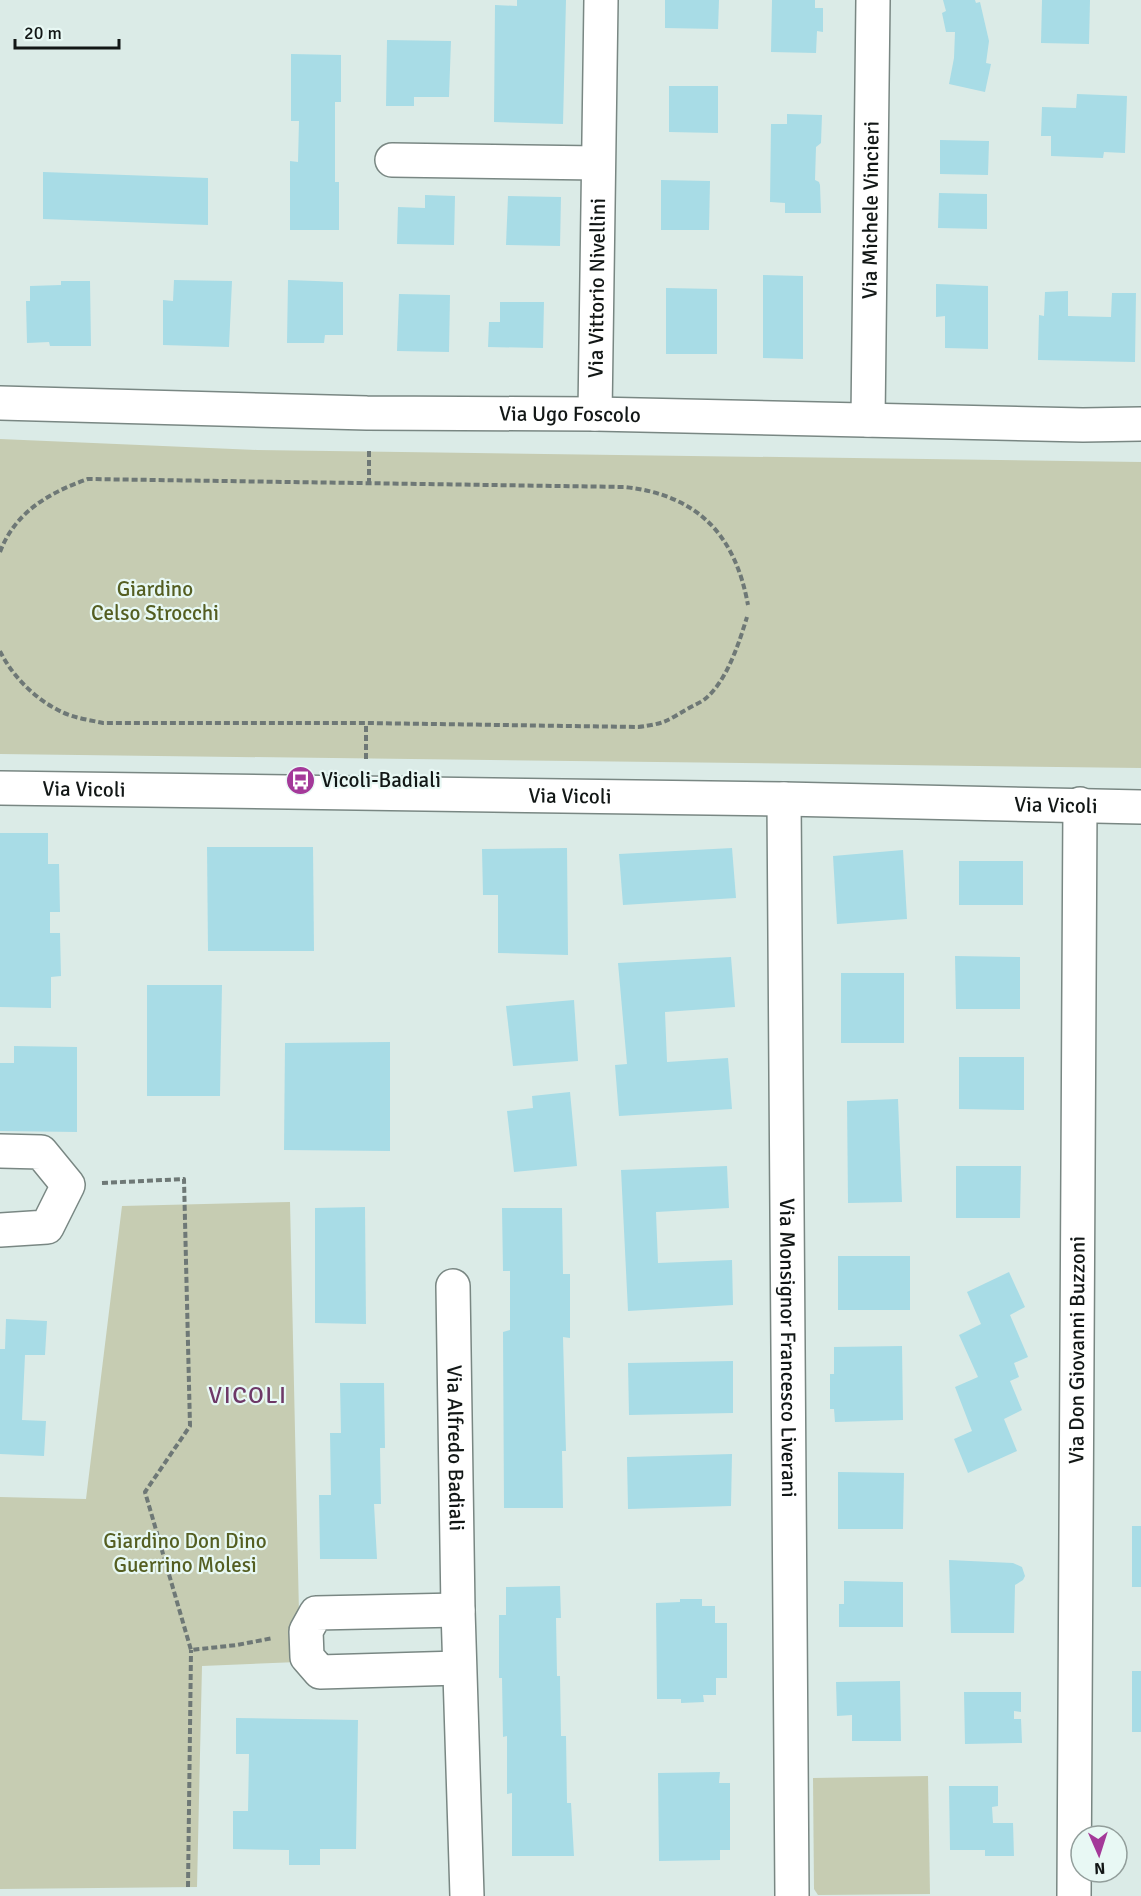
<svg xmlns="http://www.w3.org/2000/svg" width="1141" height="1896" font-family="Signika,sans-serif">
<style>
.green{fill:#c6ccb2}
.building{fill:#a8dce6}
.lines{fill:none;stroke-linecap:round;stroke-linejoin:round}
.minor-casing{stroke:#798783;stroke-width:36}
.path{stroke:#6e7876;stroke-width:4;stroke-dasharray:6 3;stroke-linecap:butt}
.minor{stroke:#fff;stroke-width:33}
.labels{text-anchor:middle;dominant-baseline:central;stroke-width:4.5;stroke-linejoin:round;paint-order:stroke}
.street-label{font-size:21px;fill:#121716;stroke:#e8f8f4}
.park-label{font-size:21px;fill:#545e21;stroke:#e8f8f4}
.poi-label{font-size:21px;fill:#121716;stroke:#e8f8f4;text-anchor:start}
.quarter-label{font-size:24px;letter-spacing:1.5px;fill:#6e3867;stroke:#e8f8f4}
</style>
<rect width="100%" height="100%" fill="#dbebe7"/>
<!-- green -->
<g class="green">
<path d="M0,439l257,11 884,12v306l-1141,-14z"/>
<path d="M290,1202l9,412 -1,48 -96,4 -5,221 -197,2v-392l86,2 36,-293z"/>
<path d="M928,1776l2,118 -112,1 -4,-6 -1,-111z"/>
</g>
<!-- building -->
<g class="building">
<path d="M517,0h49l-3,124 -69,-2 1,-117 22,1z"/>
<path d="M665,0h54l-1,29 -53,-1z"/>
<path d="M772,0h43v8h8v24l-6,-1 -1,22 -45,-1z"/>
<path d="M943,0h32l1,3 4,-1 9,39 -3,22 5,1 -6,28 -36,-8 5,-26 1,-26h-9l-4,-19 4,-2z"/>
<path d="M1042,0h48l-1,44 -48,-1z"/>
<path d="M387,40l64,1 -2,56h-35v9h-28z"/>
<path d="M291,54l50,1v47h-6v80h4v48h-49v-69l8,1 1,-41h-8z"/>
<path d="M669,86h49v47l-49,-1z"/>
<path d="M1077,94l50,2 -2,57 -21,-1 -1,6 -52,-2v-20h-10l1,-29 34,1z"/>
<path d="M787,114l35,1 -1,28 -5,4 -1,33 4,2 1,3 1,28h-36v-10l-15,-1 1,-78h16z"/>
<path d="M940,140l49,1 -1,34 -48,-1z"/>
<path d="M43,172l165,6v47l-165,-6z"/>
<path d="M661,180l49,1 -1,49h-48z"/>
<path d="M939,193l48,1v35l-49,-1z"/>
<path d="M425,195l30,1 -1,49 -57,-1 1,-37 27,1z"/>
<path d="M508,196l53,1 -1,49 -54,-1z"/>
<path d="M763,275l40,1v83l-40,-1z"/>
<path d="M174,280l58,1 -3,66 -66,-2v-45l10,1z"/>
<path d="M288,280l55,2v53h-18l-1,8h-37z"/>
<path d="M61,281h29l1,65h-41l-1,-4 -22,1 -1,-42h4v-15l31,-1z"/>
<path d="M936,284l52,2v63l-43,-1v-32l-9,1z"/>
<path d="M666,288l51,1v65h-51z"/>
<path d="M1068,291v25l43,1 1,-24h24l-1,69 -97,-2 1,-45 5,1 1,-24z"/>
<path d="M399,294l51,1 -1,57 -52,-1z"/>
<path d="M500,302h44l-1,46 -55,-1 1,-25h11z"/>
<path d="M0,833h48v31h11l1,48h-10v21h10l1,43 -10,1v31l-51,-1z"/>
<path d="M207,847h106l1,104h-106z"/>
<path d="M567,848l1,107 -70,-2v-58h-15l-1,-46z"/>
<path d="M732,848l4,50 -113,7 -4,-51z"/>
<path d="M903,850l4,69 -70,5 -4,-68z"/>
<rect x="959" y="861" width="64" height="44"/>
<path d="M955,956l65,1v52h-64z"/>
<path d="M731,957l4,50 -70,5 2,50 61,-4 4,51 -113,7 -4,-51 12,-1 -9,-101z"/>
<rect x="841" y="973" width="63" height="70"/>
<path d="M147,985h75l-2,111h-73z"/>
<path d="M574,1000l4,61 -65,5 -7,-60z"/>
<path d="M390,1042v109l-106,-1 1,-107z"/>
<path d="M14,1046l63,1v85l-77,-1v-68h14z"/>
<path d="M959,1057h65v53l-65,-1z"/>
<path d="M570,1092l7,74 -63,6 -7,-61 26,-3 -1,-12z"/>
<path d="M898,1099l4,103 -54,1 -1,-102z"/>
<path d="M727,1166l2,42 -73,4 2,51 74,-3 1,45 -105,6 -7,-141z"/>
<path d="M956,1166h65l-1,52h-64z"/>
<path d="M365,1207l1,117 -51,-1v-115z"/>
<path d="M502,1208h60l1,66h7v64l-7,-1 3,114h-4l1,57h-59l-1,-176 7,-2v-59h-7z"/>
<rect x="838" y="1256" width="72" height="54"/>
<path d="M1009,1272l16,35 -15,8 18,42 -14,6 5,14 -9,4 12,29 -18,9 13,32 -49,22 -14,-34 18,-8 -17,-44 23,-10 -19,-42 22,-11 -14,-32z"/>
<path d="M6,1319l41,2 -2,34h-20l-3,65 24,1 -2,35 -44,-2v-105h5z"/>
<path d="M902,1346l1,74 -68,2 -1,-13h-4v-35h4v-27z"/>
<path d="M733,1361v52l-104,2 -1,-52z"/>
<path d="M340,1383h44l1,65h-5l1,56h-7l3,55h-57l-1,-64h12l-1,-62h11z"/>
<path d="M732,1454l-1,52 -103,3 -1,-52z"/>
<path d="M838,1472l66,1 -1,56h-65z"/>
<rect x="1132" y="1526" width="9" height="61"/>
<path d="M949,1560l64,3 9,4 3,9 -2,4 -8,5 -1,48h-63z"/>
<path d="M844,1581l59,1v45h-64v-23h5z"/>
<path d="M560,1586l1,32h-5l1,58h3l1,60h5l1,67h4l3,53h-62v-63l-5,1v-58l-4,1 -1,-59h-3v-63h7v-28z"/>
<path d="M680,1599h22v7h13v17h12v55h-11v17h-13l1,7 -23,1v-4h-24l-1,-96 24,-1z"/>
<rect x="1132" y="1671" width="9" height="61"/>
<path d="M900,1681l1,60h-49v-26l-15,1 -1,-34z"/>
<path d="M964,1692h57v20l-7,-1v8h7l1,24 -57,1z"/>
<path d="M236,1718l122,2 -2,129h-36v16h-31v-15l-56,-1v-38h15l1,-57h-13z"/>
<path d="M720,1772l-1,11h11v67h-10v10l-61,1 -1,-88z"/>
<path d="M949,1786h49v20l-6,1 1,16h20l1,33h-29v-6h-35z"/>
</g>
<g class="lines">
<defs>
<g id="minor">
<path d="M392,160l206,3"/>
<path id="s1" d="M0,403l367,10 228,1 488,11 58,-1"/>
<path id="s2" d="M595,414l6,-414"/>
<path id="s3" d="M868,420l5,-420"/>
<path id="s4" d="M0,788l784,11 357,8"/>
<path id="s5" d="M784,799l8,1097"/>
<path d="M0,1151l41,1 27,33 -21,42 -47,3"/>
<path id="s6" d="M453,1286l5,324 9,286"/>
<path d="M458,1610l-142,3 -10,18 1,26 13,15 139,-4"/>
<path id="s7" d="M1074,1896l6,-1092"/>
</g>
</defs>
<!-- minor casing -->
<use href="#minor" class="minor-casing"/>
<!-- path -->
<g class="path">
<path d="M369,484v-36"/>
<path d="M0,552c15,-40 50,-60 88,-73l537,8c72,8 110,47 123,118"/>
<path d="M0,651c12,25 36,49 62,61 12,6 28,8 41,11h263l272,4c26,-3 29,-6 51,-19 5,-3 11,-5 16,-9 22,-18 34,-56 42,-82"/>
<path d="M366,759v-36"/>
<path d="M102,1183l82,-4 6,247 -45,66 46,158 46,-5 36,-7"/>
<path d="M188,1887l3,-237"/>
</g>
<!-- minor -->
<use href="#minor" class="minor"/>
</g>
<!-- icons -->
<defs>
<symbol id="bus-disc" viewBox="-11 -11 22 22"><circle r="9.5" fill="#a43999" stroke="#e8f8f4"/><path d="M-5-6H5V4H4V6H2V4H-2V6H-4V4H-5ZM-3.5-4V0h7V-4ZM-3.5 1.2v1.5H-2V1.2ZM2 1.2v1.5H3.5V1.2Z" fill="#fff"/></symbol>
</defs>
<g fill-rule="evenodd">
<use href="#bus-disc" x="284" y="764" width="33" height="33"/>
</g>
<g class="labels">
<!-- street labels -->
<g class="street-label">
<text stroke="none"><textPath href="#s3" startOffset="210">Via Michele Vincieri</textPath></text>
<text stroke="none"><textPath href="#s2" startOffset="126">Via Vittorio Nivellini</textPath></text>
<text stroke="none"><textPath href="#s1" startOffset="570">Via Ugo Foscolo</textPath></text>
<text stroke="none"><textPath href="#s4" startOffset="84">Via Vicoli</textPath></text>
<text stroke="none"><textPath href="#s4" startOffset="570">Via Vicoli</textPath></text>
<text stroke="none"><textPath href="#s4" startOffset="1056">Via Vicoli</textPath></text>
<text stroke="none"><textPath href="#s5" startOffset="549">Via Monsignor Francesco Liverani</textPath></text>
<text stroke="none"><textPath href="#s7" startOffset="546">Via Don Giovanni Buzzoni</textPath></text>
<text stroke="none"><textPath href="#s6" startOffset="162">Via Alfredo Badiali</textPath></text>
</g>
<!-- park labels -->
<g class="park-label">
<text x="155" y="589">Giardino<tspan x="155" dy="24">Celso Strocchi</tspan></text>
<text x="185" y="1541">Giardino Don Dino<tspan x="185" dy="24">Guerrino Molesi</tspan></text>
</g>
<!-- poi labels -->
<g class="poi-label">
<text x="321" y="780">Vicoli-Badiali</text>
</g>
<!-- quarter labels -->
<g class="quarter-label">
<text x="248" y="1395">VICOLI</text>
</g>
</g>
<!-- north arrow -->
<g transform="translate(1099 1854) rotate(177)"><circle r="28" fill="#e8f8f4" stroke="#929e9b" stroke-width="1.5"/>
<path d="M0-4.5L10 22L0 15L-10 22Z" fill="#a43999"/>
<text y="-9" font-size="16" font-weight="bold" text-anchor="middle" fill="#121716">N</text>
</g>
<!-- scale -->
<path d="M15 39v9h104v-9" fill="none" stroke="#121716" stroke-width="3"/>
<text x="24" y="39" font-size="18" fill="#121716" stroke="#e8f8f4" stroke-width="4.5" paint-order="stroke">20 m</text>
</svg>
